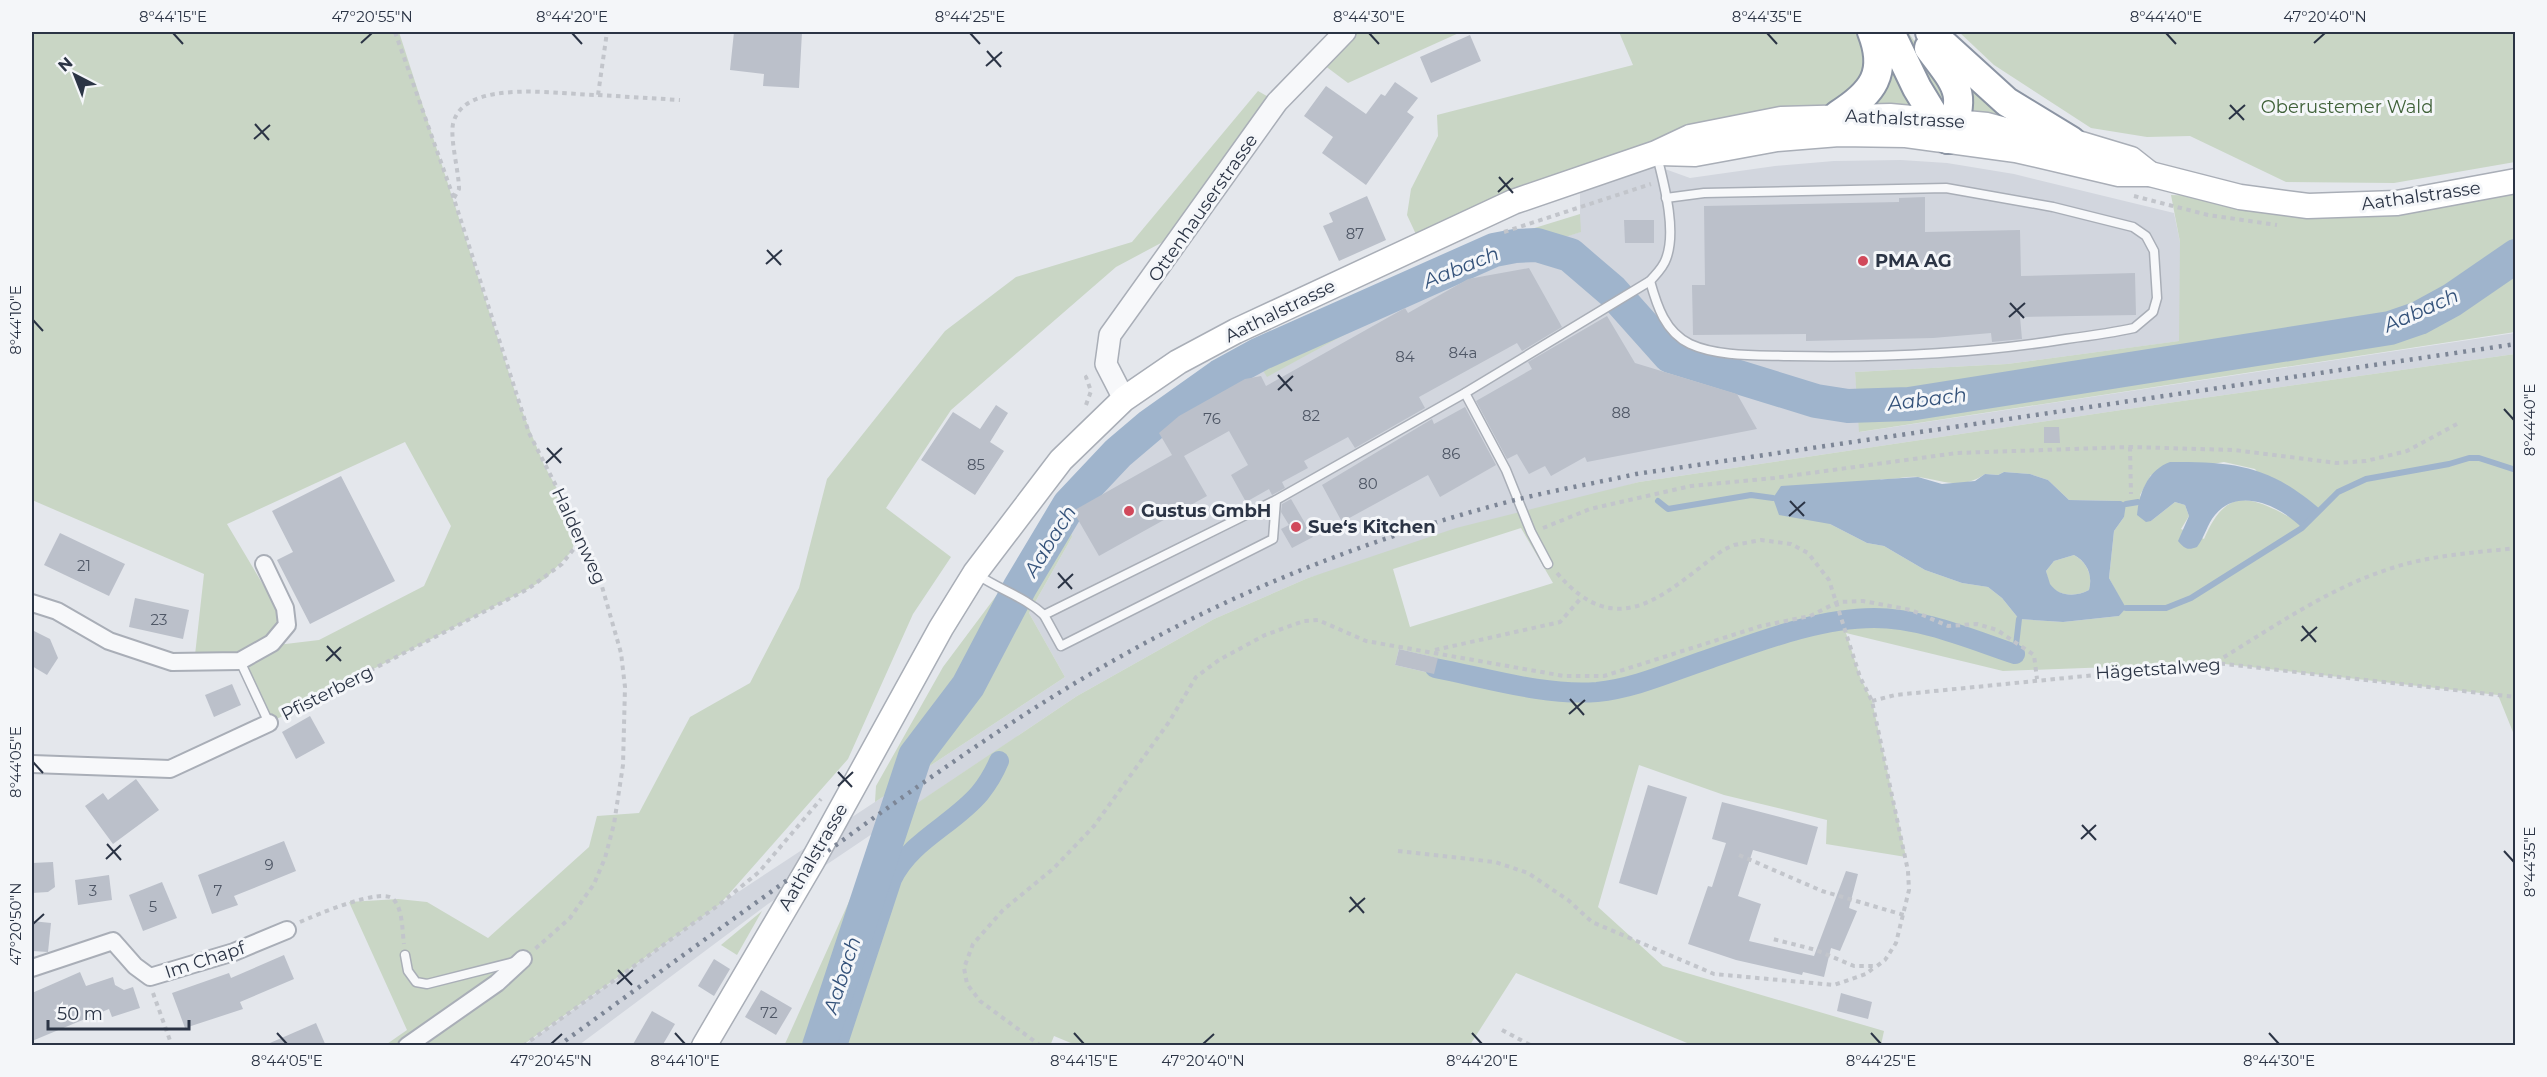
<svg xmlns="http://www.w3.org/2000/svg" width="2547" height="1077" font-family="Montserrat,sans-serif">
<style>
.built{fill:#d2d6de}
.green{fill:#c9d6c5;fill-rule:evenodd}
.water{fill:#9fb4cc;fill-rule:evenodd}
.lines{fill:none;stroke-linecap:round;stroke-linejoin:round}
.stream{stroke:#9fb4cc;stroke-width:6}
.canal{stroke:#9fb4cc;stroke-width:20}
.river{stroke:#9fb4cc;stroke-width:34}
.building{fill:#bbc0ca}
.service-casing{stroke:#a9aeb7;stroke-width:11}
.minor-casing{stroke:#a9aeb7;stroke-width:20}
.tertiary-casing{stroke:#a9aeb7;stroke-width:24}
.secondary-casing{stroke:#a9aeb7;stroke-width:27}
.trunk-casing{stroke:#8b94a3;stroke-width:32}
.path{stroke:#c2c5cb;stroke-width:4;stroke-dasharray:4.5 4.5;stroke-linecap:butt}
.service{stroke:#f7f8fa;stroke-width:8}
.minor{stroke:#f7f8fa;stroke-width:16}
.tertiary{stroke:#f7f8fa;stroke-width:21}
.secondary{stroke:#fff;stroke-width:24}
.trunk{stroke:#fff;stroke-width:28}
.rail{stroke:#7d8696;stroke-width:4.5;stroke-dasharray:3 6;stroke-linecap:butt}
.ticks{fill:none;stroke:#2b3445;stroke-width:2}
.poi-dot{fill:#d1495b;stroke:#f4f6f9;stroke-width:2}
.labels{text-anchor:middle;dominant-baseline:central;stroke-width:6;stroke-linejoin:round;paint-order:stroke}
.number-label{font-size:15px;fill:#4f5766}
.park-label{font-size:18px;fill:#3f6138;stroke:#f4f6f9}
.street-label{font-size:18px;fill:#2b3445;stroke:#f4f6f9}
.poi-label{font-size:18px;font-weight:bold;fill:#2b3445;stroke:#f4f6f9;text-anchor:start}
.water-label{font-size:20px;font-style:italic;fill:#34527a;stroke:#f4f6f9}
.neatline{fill:none;stroke:#2b3445;stroke-width:2}
.ticks-label{font-size:15px;text-anchor:middle;fill:#2b3445}
</style>
<rect width="100%" height="100%" fill="#e4e7ec"/>
<!-- built -->
<path class="built" d="M1637,159l53,19 85,-12 59,-5 67,-1 46,3 67,11 160,39 6,29v99l-173,23 -152,8 5,60 655,-99v21l-340,48 -536,80 -331,96 -94,41 -137,77 -309,208 -189,141 -56,1 197,-142 345,-227 -36,-64 43,-76 -3,-31 94,-86 97,-54 7,10 198,-107 115,-37v-55z"/>
<!-- green -->
<g class="green">
<path d="M32,32h367l119,369 26,64 34,62 -6,24 -26,27 -18,11 -259,134 -29,-62 -46,3 10,-90 -172,-74zM405,442l46,84 -27,60 -105,54 -42,5 10,-20 -60,-101z"/>
<path d="M1345,32h116l-113,51 -32,-24z"/>
<path d="M1619,32h242c5,21 5,47 -13,64 -5,5 -15,8 -22,11l-406,136 -13,-28 4,-26 27,-53 -1,-21 196,-50z"/>
<path d="M1899,32h9l37,53v25z"/>
<path d="M1959,32h556v130l-121,21 -108,-1 -96,-46 -43,1 -56,-9 -97,-63z"/>
<path d="M1887,57l31,52h-53z"/>
<path d="M1969,80l46,38 -44,-4z"/>
<path d="M1258,91l19,11 -88,126 -73,39 -165,143 -65,98 65,49 -38,57 -65,145 -128,145 -197,141 -139,1 23,-16 -58,-128 49,-3 29,3 61,36 101,-91 8,-31 42,-3 51,-96 60,-34 49,-95 28,-109 118,-148 71,-54 116,-35z"/>
<path d="M2515,181v151l-656,100 -4,-60 152,-8 172,-23 1,-99 -9,-47 69,2 32,6z"/>
<path d="M1580,214l1,18 -116,37 -198,108 -7,-11 -97,54 -94,86 3,31 -43,76 36,64 -190,125 1,-16 67,-119 65,-87 56,-87 75,-75 56,-39 63,-36 238,-103z"/>
<path d="M2515,354v383l-17,-42 -282,-32 -213,8 -157,-38 14,44 12,24 34,156 -80,-13 1,-24 -103,-25 -85,-30 -41,142 65,59 221,65 -3,14h-189l-176,-72 -46,72 -392,1 -24,-10 -4,10h-266l99,-220 194,-130 137,-77 94,-41 148,-50 183,-46 536,-80zM2224,462l31,7 40,51c-44,-24 -68,-35 -91,19l-23,-10 8,-13 -4,-11 -10,-3 -24,19 -11,-26 11,-20zM2004,472l26,2 18,6 21,20 52,1 3,16 -10,14 -5,47 16,30 -6,8 -56,6 -44,-3 -17,-21 -14,-11 -26,-4 -37,-13 -41,-24 -17,-3 -37,-19 51,-45c13,1 24,-3 37,-2 25,3 42,14 67,-3l13,1zM1521,528l32,55 -143,44 -17,-58zM1399,649l38,9 -3,16 -39,-9z"/>
<path d="M2074,555c13,7 19,21 15,35 -13,7 -30,7 -40,-6l-3,-13 8,-10z"/>
<path d="M762,911l-25,44 -16,-10z"/>
</g>
<!-- water -->
<g class="water">
<path d="M2170,462c66,0 99,3 151,48l-19,18c-21,-22 -64,-42 -87,-13 -8,9 -10,22 -18,32 -10,4 -13,1 -19,-6l11,-25 -4,-11 -10,-3 -24,19 -5,1 -9,-7c2,-22 11,-45 33,-53z"/>
<path d="M2004,472l26,2 18,6 21,20 52,1 5,3 -2,13 -10,14 -5,47 17,30 -7,8 -56,6 -44,-3 -17,-21 -14,-11 -26,-4 -37,-13 -41,-24 -17,-3 -37,-19 -51,-9 -6,-17 8,-12 137,-9 24,7 33,-3 10,-7 13,1zM2074,555c13,7 19,20 15,35 -13,7 -30,7 -39,-6l-4,-13 8,-10z"/>
</g>
<g class="lines">
<!-- stream -->
<g class="stream">
<path d="M1645,346l8,-7"/>
<path d="M1658,501l10,8 83,-14 22,3"/>
<path d="M2126,504l12,-2"/>
<path d="M2126,608h40l25,-10 111,-70 36,-36 28,-13 83,-15 20,-6h10l37,12"/>
<path d="M2015,654l4,-35"/>
</g>
<!-- canal -->
<g class="canal">
<path d="M1435,668c52,10 109,28 162,24 39,-4 73,-20 109,-32 52,-18 112,-42 168,-42 48,0 96,21 141,36"/>
<path d="M837,1046l55,-167c19,-39 61,-54 88,-86 8,-10 14,-20 19,-32"/>
</g>
<!-- river -->
<path class="river" d="M819,1046l96,-290 53,-70 52,-99 49,-82 49,-52 33,-28 69,-49 40,-22 234,-104 21,-4 22,-1 33,10 42,36 58,65 146,45 32,5 61,-2 481,-76 29,-10 33,-18 64,-44"/>
</g>
<!-- building -->
<g class="building">
<path d="M734,32h68l-3,56 -36,-2 1,-12 -34,-4z"/>
<path d="M1470,35l11,26 -50,22 -11,-26z"/>
<path d="M1395,82l23,16 -11,14 7,5 -48,68 -44,-32 11,-16 -29,-21 22,-30 40,28 15,-20 4,2z"/>
<path d="M1367,196l19,44 -47,21 -16,-35 10,-4 -4,-9z"/>
<path d="M1925,197v35l95,-2 1,46 114,-3 1,42 -116,2 2,22 -30,3 -1,-9 -58,5 -127,3v-7l-113,1 -1,-50h13l-1,-79 195,-4v-4z"/>
<path d="M1624,220h30v23h-29z"/>
<path d="M1529,268l33,59 -40,24 -5,-8 -98,54 6,11 -70,40 -7,-11 -44,24 4,7 -26,14 3,6 -13,7 -3,-6 -23,13 -15,-27 17,-10 -19,-34 -45,25 23,40 -108,60 -26,-45 99,-56 -13,-22 20,-17 66,-37 16,-3 5,10 139,-78 3,5 60,-34z"/>
<path d="M1607,316l28,47 102,31 20,35 -170,33 -2,-5 -34,19 -6,-10 -16,8 -12,-20 -10,5 -31,-58 56,-32 -4,-7z"/>
<path d="M996,405l12,8 -18,29 14,9 -29,44 -54,-35 32,-48 27,17z"/>
<path d="M1465,407l31,58 -56,32 -12,-22 -86,47 -20,-37 110,-66 2,5z"/>
<path d="M2044,427h15l1,16h-16z"/>
<path d="M341,476l54,105 -85,43 -33,-64 16,-8 -21,-41z"/>
<path d="M1291,499l22,38 -21,11 -11,-19 8,-4 -8,-13 1,-8z"/>
<path d="M60,533l65,31 -16,32 -65,-31z"/>
<path d="M135,598l54,12 -6,29 -54,-12z"/>
<path d="M32,630l18,9 8,19 -11,17 -15,-9z"/>
<path d="M1399,649l39,9 -4,16 -39,-9z"/>
<path d="M232,684l9,21 -27,12 -9,-22z"/>
<path d="M310,716l15,27 -29,16 -14,-27z"/>
<path d="M136,779l23,31 -46,34 -28,-38 18,-13 5,7z"/>
<path d="M1648,785l39,12 -30,98 -38,-12z"/>
<path d="M1722,802l96,25 -11,38 -54,-15 -15,46 23,8 -12,37 65,15 32,-85 12,3 -9,34 8,3 -17,40 -9,-3 -7,29 -21,-5 -1,3 -66,-15 -48,-16 20,-58 4,1 14,-44 -14,-4z"/>
<path d="M284,841l12,30 -62,25 4,9 -26,9 -14,-39z"/>
<path d="M53,862l2,25 -7,5 -16,1v-30z"/>
<path d="M109,875l3,25 -34,5 -3,-25z"/>
<path d="M162,882l15,36 -34,13 -14,-36z"/>
<path d="M32,921l19,2 -3,29 -16,-1z"/>
<path d="M284,955l10,24 -54,23 3,7 -58,19 -13,-35 57,-20 2,5z"/>
<path d="M714,959l16,10 -16,27 -16,-10z"/>
<path d="M80,972l6,14 27,-9 2,8 9,5 9,-3 7,21 -28,9 -3,-8 -77,32v-48z"/>
<path d="M761,990l31,18 -16,27 -31,-18z"/>
<path d="M1841,993l31,9 -4,17 -31,-8z"/>
<path d="M652,1011l23,13 -13,22h-30z"/>
<path d="M316,1023l10,23h-63z"/>
</g>
<g class="lines">
<defs>
<g id="service">
<path d="M1650,281c7,25 15,51 40,63 28,13 69,11 99,12 93,2 186,-2 277,-17 23,-3 46,-6 68,-11l19,-16 4,-14 -3,-47 -8,-15 -13,-9 -80,-20 -107,-19 -242,5 -38,5"/>
<path d="M1465,393l41,77 25,62 17,32"/>
<path d="M1276,500l-3,39 -212,107 -17,-31 232,-115 189,-107 185,-112c6,-7 13,-13 16,-22 11,-28 -2,-75 -9,-103"/>
<path d="M978,575c22,15 47,22 66,40"/>
<path d="M240,661l29,62"/>
<path d="M405,955l3,16 8,11 11,2 87,-22"/>
</g>
<g id="minor">
<path d="M32,603l25,8 52,30 63,21 68,-1 32,-18 15,-18 -2,-17 -21,-44"/>
<path d="M32,764l138,5 99,-46"/>
<path d="M32,968l81,-27 22,25 15,11 84,-25 53,-22"/>
<path d="M407,1046l90,-63 26,-24"/>
</g>
<path id="tertiary" d="M1124,399l-18,-35 4,-29 167,-233 68,-70"/>
<g id="secondary">
<path d="M1659,153l36,1 82,-15 62,-5 67,1 110,15 103,24h31l90,23 68,9 89,-3 119,-22"/>
<path d="M704,1046l108,-184 129,-234 34,-55 86,-113 63,-61 54,-37 58,-31 277,-129 143,-49 34,-16 91,-18 109,-3 97,9 41,11 43,5 60,18 19,15"/>
</g>
<g id="trunk">
<path d="M1890,32l27,56 31,51"/>
<path d="M1930,32l77,70 64,39"/>
<path d="M1929,48c28,38 39,44 19,91"/>
<path d="M1838,115c35,-22 50,-42 34,-83"/>
</g>
</defs>
<!-- service casing -->
<use href="#service" class="service-casing"/>
<!-- minor casing -->
<use href="#minor" class="minor-casing"/>
<!-- tertiary casing -->
<use href="#tertiary" class="tertiary-casing"/>
<!-- secondary casing -->
<use href="#secondary" class="secondary-casing"/>
<!-- trunk casing -->
<use href="#trunk" class="trunk-casing"/>
<!-- path -->
<g class="path">
<path d="M395,32l59,167 75,234 66,129 26,91 4,34 -2,78 -9,59 -9,34 -11,26 -24,34 -35,31"/>
<path d="M598,95l82,5"/>
<path d="M2134,196l74,19 69,10"/>
<path d="M454,198l5,-9c0,-17 -9,-49 -6,-65 10,-47 110,-29 145,-29l9,-63"/>
<path d="M1504,232l147,-48"/>
<path d="M1086,405l5,-14 -5,-14 4,-2"/>
<path d="M2130,447l1,47"/>
<path d="M1543,528l47,-19 101,-23 83,-8 183,-25 173,-6 104,3 103,13 29,-2 41,-10 50,-27"/>
<path d="M1557,573c62,73 110,18 166,-23l11,-5 27,-5 30,4 17,9 21,27 31,97 12,24 36,170 1,19 -13,53 -11,17 -8,6h-23l-38,-16 -43,-11"/>
<path d="M1435,650l125,-28 22,-25"/>
<path d="M2216,662c56,-34 111,-73 173,-93 41,-14 84,-16 127,-21"/>
<path d="M1872,701l23,-6 321,-32 300,34"/>
<path d="M282,716l246,-127 34,-25 21,-27"/>
<path d="M1398,851l97,11 33,11 40,27 24,22 122,52 120,11 32,-11 10,-8"/>
<path d="M1739,855l83,36 82,24"/>
<path d="M300,922c16,-7 81,-35 93,-23 10,10 9,31 11,45"/>
<path d="M153,993l19,53"/>
<path d="M1502,1030l30,16"/>
<path d="M523,1046l197,-142 39,-32 62,-73"/>
<path d="M1041,1046l-61,-45 -13,-17 -3,-16 9,-24 30,-34 51,-42 40,-42 75,-104 27,-45 23,-17 46,-25 39,-14 14,-1 48,21 198,35h40l157,-50 49,-10 28,-14 25,-1 48,9 37,16 29,-2 20,6 37,25 3,24"/>
</g>
<!-- service -->
<use href="#service" class="service"/>
<!-- minor -->
<use href="#minor" class="minor"/>
<!-- tertiary -->
<use href="#tertiary" class="tertiary"/>
<!-- secondary -->
<use href="#secondary" class="secondary"/>
<!-- trunk -->
<use href="#trunk" class="trunk"/>
<!-- rail -->
<path class="rail" d="M558,1046c85,-62 171,-124 256,-185 128,-93 255,-184 398,-252 97,-46 199,-82 303,-109 40,-10 81,-17 121,-26l880,-130"/>
</g>
<!-- ticks -->
<path class="ticks" d="M173,33l10,11M572,33l10,11M970,33l10,11M1369,33l10,11M1767,33l10,11M2166,33l10,11M361,43l11,-10M2314,43l11,-10M987,51l14,16M986,66l16,-14M2230,105l14,15M2229,119l16,-14M255,124l14,16M254,139l16,-14M1499,177l14,16M1498,192l15,-14M767,250l14,15M766,264l16,-14M2010,303l14,15M2009,317l16,-14M33,320l10,11M1278,375l14,16M1278,390l15,-14M2504,409l10,11M547,448l14,15M546,463l16,-15M1790,501l14,15M1789,516l16,-14M1058,573l14,16M1058,588l15,-14M2302,626l14,16M2301,641l16,-14M327,646l14,15M326,661l15,-14M1570,699l14,16M1569,714l16,-14M33,762l10,11M838,772l14,15M838,786l15,-14M2082,825l14,15M2081,839l15,-14M107,844l14,16M2504,851l10,11M106,859l15,-14M1350,897l14,16M1349,912l16,-14M33,924l11,-10M618,970l14,15M617,984l16,-14M277,1033l10,11M675,1033l10,11M1074,1033l10,11M1472,1033l10,11M1871,1033l10,11M2269,1033l10,11M551,1044l11,-10M1203,1044l11,-10"/>
<!-- markers -->
<g class="poi-dot">
<circle cx="1863" cy="261" r="6"/>
<circle cx="1129" cy="511" r="6"/>
<circle cx="1296" cy="527" r="6"/>
</g>
<g class="labels">
<!-- number labels -->
<g class="number-label">
<text x="1355" y="233">87</text>
<text x="1463" y="352">84a</text>
<text x="1405" y="356">84</text>
<text x="1621" y="412">88</text>
<text x="1311" y="415">82</text>
<text x="1212" y="418">76</text>
<text x="1451" y="453">86</text>
<text x="976" y="464">85</text>
<text x="1368" y="483">80</text>
<text x="84" y="565">21</text>
<text x="159" y="619">23</text>
<text x="269" y="864">9</text>
<text x="93" y="890">3</text>
<text x="218" y="890">7</text>
<text x="153" y="906">5</text>
<text x="769" y="1012">72</text>
</g>
<!-- park labels -->
<g class="park-label">
<text x="2347" y="107">Oberustemer Wald</text>
</g>
<!-- street labels -->
<g class="street-label">
<text transform="translate(1905 119) rotate(3)">Aathalstrasse</text>
<text transform="translate(2421 196) rotate(-8)">Aathalstrasse</text>
<text transform="translate(1203 208) rotate(-55)">Ottenhauserstrasse</text>
<text transform="translate(1280 311) rotate(-26)">Aathalstrasse</text>
<text transform="translate(579 536) rotate(65)">Haldenweg</text>
<text transform="translate(2158 669) rotate(-4)">Hägetstalweg</text>
<text transform="translate(327 693) rotate(-27)">Pfisterberg</text>
<text transform="translate(813 857) rotate(-60)">Aathalstrasse</text>
<text transform="translate(205 960) rotate(-18)">Im Chapf</text>
</g>
<!-- poi labels -->
<g class="poi-label">
<text x="1875" y="261">PMA AG</text>
<text x="1141" y="511">Gustus GmbH</text>
<text x="1308" y="527">Sue‘s Kitchen</text>
</g>
<!-- water labels -->
<g class="water-label">
<text transform="translate(1461 267) rotate(-22)">Aabach</text>
<text transform="translate(2421 310) rotate(-24)">Aabach</text>
<text transform="translate(1927 399) rotate(-7)">Aabach</text>
<text transform="translate(1050 541) rotate(-58)">Aabach</text>
<text transform="translate(842 975) rotate(-72)">Aabach</text>
</g>
</g>
<!-- border -->
<rect width="2547" height="1077" fill="none" stroke="#f4f6f9" stroke-width="66"/>
<!-- north arrow -->
<g transform="translate(75 75) rotate(318)" stroke="#f4f6f9" stroke-width="4.5" paint-order="stroke">
<path d="M0-4.5L10 22L0 15L-10 22Z" fill="#2b3445"/>
<text y="-9" font-size="16" font-weight="bold" text-anchor="middle" fill="#2b3445">N</text>
</g>
<!-- scale -->
<path d="M48 1020v9h141v-9" fill="none" stroke="#2b3445" stroke-width="3"/>
<text x="57" y="1020" font-size="18" fill="#2b3445" stroke="#f4f6f9" stroke-width="4.5" paint-order="stroke">50 m</text>
<rect x="33" y="33" width="2481" height="1011" class="neatline"/>
<g class="ticks-label">
<text x="173" y="22">8°44'15"E</text>
<text x="372" y="22">47°20'55"N</text>
<text x="572" y="22">8°44'20"E</text>
<text x="970" y="22">8°44'25"E</text>
<text x="1369" y="22">8°44'30"E</text>
<text x="1767" y="22">8°44'35"E</text>
<text x="2166" y="22">8°44'40"E</text>
<text x="2325" y="22">47°20'40"N</text>
<text transform="translate(16 320) rotate(-90)" y="5">8°44'10"E</text>
<text transform="translate(2530 420) rotate(-90)" y="5">8°44'40"E</text>
<text transform="translate(16 762) rotate(-90)" y="5">8°44'05"E</text>
<text transform="translate(2530 862) rotate(-90)" y="5">8°44'35"E</text>
<text transform="translate(16 924) rotate(-90)" y="5">47°20'50"N</text>
<text x="287" y="1066">8°44'05"E</text>
<text x="551" y="1066">47°20'45"N</text>
<text x="685" y="1066">8°44'10"E</text>
<text x="1084" y="1066">8°44'15"E</text>
<text x="1203" y="1066">47°20'40"N</text>
<text x="1482" y="1066">8°44'20"E</text>
<text x="1881" y="1066">8°44'25"E</text>
<text x="2279" y="1066">8°44'30"E</text>
</g>
</svg>
